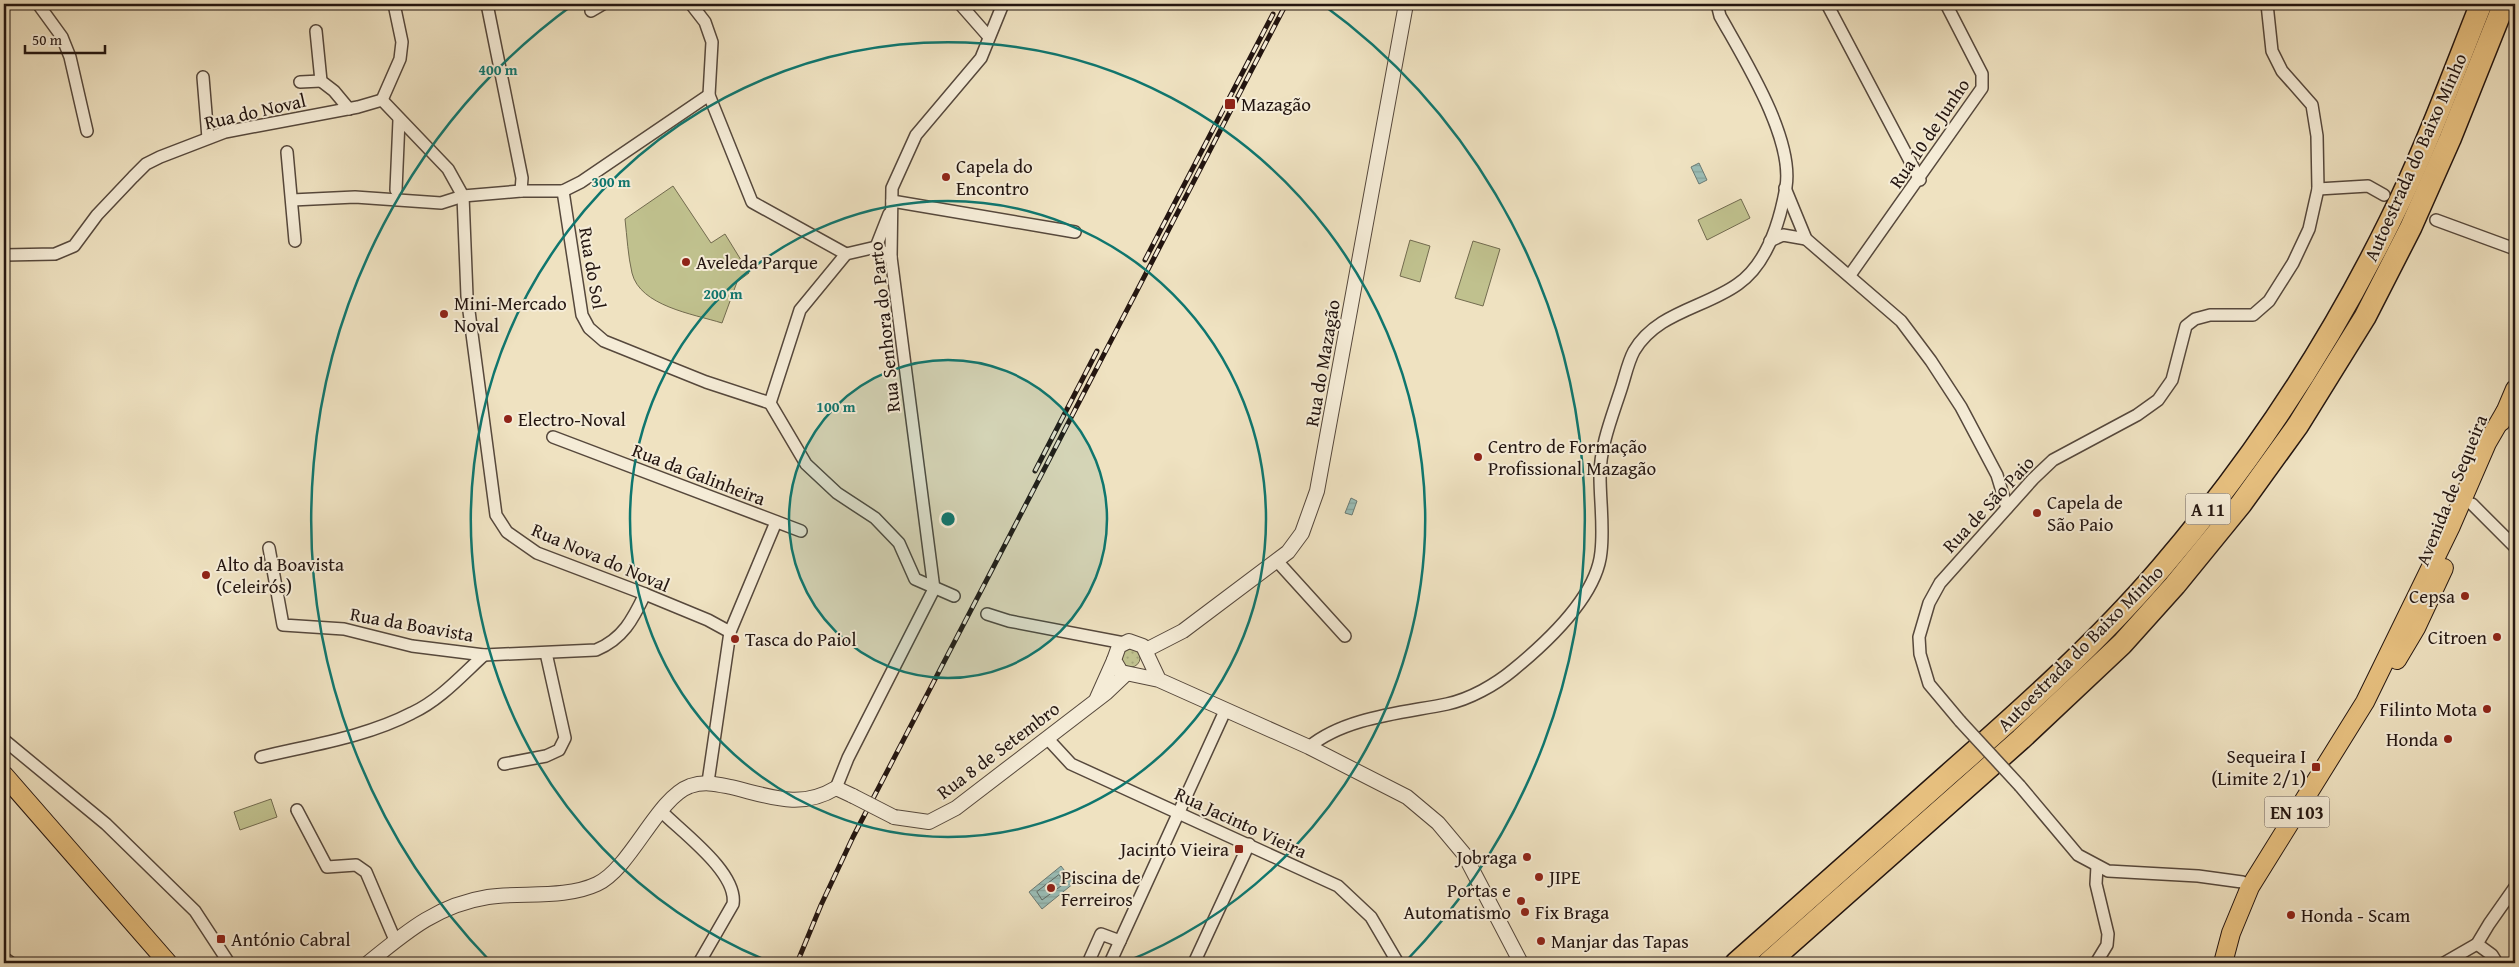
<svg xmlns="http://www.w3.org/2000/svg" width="2519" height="967" font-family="'Gentium Book Plus',serif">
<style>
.grass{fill:url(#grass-dots);stroke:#726b4f}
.pitch{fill:#c0c18e;stroke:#726b4f}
.water{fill:url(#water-rules);stroke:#6a7a74}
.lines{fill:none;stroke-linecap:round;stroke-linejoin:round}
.shore{stroke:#5e6963;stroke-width:1}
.minor-casing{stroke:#56483c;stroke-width:14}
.tertiary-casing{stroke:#56483c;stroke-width:16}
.primary-casing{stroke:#231510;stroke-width:20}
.motorway-casing{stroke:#231510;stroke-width:24}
.minor{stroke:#f5ecd7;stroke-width:11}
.tertiary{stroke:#f5ecd7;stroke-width:14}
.primary{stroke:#e8c180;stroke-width:18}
.motorway{stroke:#e8c180;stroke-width:21}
.rail-casing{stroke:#231510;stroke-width:5}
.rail{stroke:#f5ecd7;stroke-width:3;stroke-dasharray:9;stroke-linecap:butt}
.minor-bridge-casing{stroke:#56483c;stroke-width:14;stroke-linecap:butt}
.tertiary-bridge-casing{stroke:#56483c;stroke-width:16;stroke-linecap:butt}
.minor-bridge{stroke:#f5ecd7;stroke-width:11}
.tertiary-bridge{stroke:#f5ecd7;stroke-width:14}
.ring{fill:none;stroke:#0f766e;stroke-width:2.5}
.poi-dot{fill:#8f2418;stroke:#f5ecd7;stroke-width:2}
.labels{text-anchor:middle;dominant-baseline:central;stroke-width:4;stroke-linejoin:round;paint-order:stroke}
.shield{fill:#f5ecd7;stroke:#62564c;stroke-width:1}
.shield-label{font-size:18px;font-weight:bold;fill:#231510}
.poi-label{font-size:19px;fill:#231510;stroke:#f5ecd7;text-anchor:start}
.street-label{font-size:19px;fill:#231510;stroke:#f5ecd7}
.centre{fill:#0f766e;stroke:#f5ecd7;stroke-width:2.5}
.ring-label{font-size:15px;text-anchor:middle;font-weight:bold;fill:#0f766e;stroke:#f5ecd7;stroke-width:4;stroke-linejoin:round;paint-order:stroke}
</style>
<defs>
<pattern id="grass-dots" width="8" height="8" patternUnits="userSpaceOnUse" patternTransform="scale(1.25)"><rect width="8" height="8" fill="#c0c18e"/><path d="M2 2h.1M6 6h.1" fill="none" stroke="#a5a579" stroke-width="1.8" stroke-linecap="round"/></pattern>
<pattern id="water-rules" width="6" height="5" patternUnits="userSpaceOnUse" patternTransform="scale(1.25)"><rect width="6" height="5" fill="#9abdb6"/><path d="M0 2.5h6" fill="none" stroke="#84a29b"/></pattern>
</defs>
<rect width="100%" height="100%" fill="#efe2c1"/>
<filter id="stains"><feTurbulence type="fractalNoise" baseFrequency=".004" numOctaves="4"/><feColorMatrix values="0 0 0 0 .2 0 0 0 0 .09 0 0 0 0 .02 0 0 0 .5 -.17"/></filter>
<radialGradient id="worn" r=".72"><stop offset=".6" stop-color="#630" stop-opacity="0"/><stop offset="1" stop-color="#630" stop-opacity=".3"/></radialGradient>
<!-- grass -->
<circle class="grass" cx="1131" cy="658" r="9"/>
<!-- pitch -->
<g class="pitch">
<path d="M673,186l38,57 14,-9 24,39 -12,9 -15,41c-29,-9 -82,-17 -90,-50 -4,-17 -5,-36 -7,-54z"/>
<path d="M1741,199l9,19 -43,22 -9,-20z"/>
<path d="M1410,240l20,6 -10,36 -20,-6z"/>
<path d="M1473,241l27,8 -17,57 -28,-8z"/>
<path d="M271,799l6,18 -37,13 -6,-18z"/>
</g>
<!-- water -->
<g class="water">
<path d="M1699,163l8,17 -8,4 -8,-17z"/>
<path d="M1351,498l6,3 -5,14 -7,-2z"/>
<path d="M1061,866l13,17 -32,26 -13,-17z"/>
</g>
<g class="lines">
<!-- shore -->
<path class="shore" d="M1059,875l6,8 -23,17 -5,-8z"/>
<defs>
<g id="minor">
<path d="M38,4l24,33 8,20 17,74"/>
<path d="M487,4l35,174 -1,13"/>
<path d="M691,4l14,18 7,20 -3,53 43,107 94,52"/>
<path d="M960,4l29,33"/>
<path d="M1827,4l93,176"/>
<path d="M591,11l12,-7"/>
<path d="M316,31l5,50 13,10 15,18"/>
<path d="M203,77l5,61"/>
<path d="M300,82l21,-1"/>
<path d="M709,95l-128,87 -18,9 19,124 7,13 15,13 102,41 64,21"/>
<path d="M382,100l66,69 15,27 4,100 29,219 11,17 30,21 108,41 63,26 22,12"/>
<path d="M382,100l18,-41 2,-17 -8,-38"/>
<path d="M287,152l8,89"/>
<path d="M1785,188l21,51 95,82 30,40 30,46 36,68 10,33"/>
<path d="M2318,189l50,-3 16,9"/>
<path d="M396,190l3,-70"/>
<path d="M292,200l63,-3 86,6 22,-7 58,-5h42"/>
<path d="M892,201l183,31"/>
<path d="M2436,220l79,29"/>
<path d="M1770,241l13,-6 23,4"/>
<path d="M876,247l13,-33"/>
<path d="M4,255l51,-1 19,-8 23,-31 36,-38 13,-13 14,-7 65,-25 133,-25 24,-7"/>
<path d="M891,257l-15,-10 -30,7 -46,56 -30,93 36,61 31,29 38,25 24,25 16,36 39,17"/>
<path d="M1850,275l132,-187v-14l-36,-70"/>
<path d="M553,437l248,94"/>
<path d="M2472,504l43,43"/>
<path d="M269,548l14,77 61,4 68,17 72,9 112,-5c27,-11 37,-31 49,-56"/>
<path d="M1277,561l68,75"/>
<path d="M934,589l-43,-332 1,-69 24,-53 65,-77 22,-54"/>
<path d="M987,614l22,7 115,22"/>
<path d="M1960,721l-31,-37 -9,-30 -1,-17 10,-34 11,-20 93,-104 20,-19 84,-45 21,-15 14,-20 14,-54 9,-7 15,-4h43l16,-14 24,-38 16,-34 9,-40 -1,-53 -5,-31 -30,-34 -10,-20 -5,-47"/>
<path d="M1047,738l24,26 267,122 33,31 27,46"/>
<path d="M4,740l102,84 89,87 34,52"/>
<path d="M1309,747c36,-30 94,-34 138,-43 23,-5 48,-19 66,-34 33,-27 84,-74 88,-118 3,-25 -1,-51 -1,-76 0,-30 12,-59 21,-87 4,-12 7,-27 13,-38 23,-39 71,-43 104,-67 30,-21 42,-63 48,-97 8,-49 -42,-128 -66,-171l-3,-12"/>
<path d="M261,757c50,-12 105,-20 151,-44 28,-13 50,-38 72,-58"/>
<path d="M504,764l42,-8 13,-6 6,-12 -19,-85"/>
<path d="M708,782l22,-150 46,-110"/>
<path d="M2020,786l58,69 30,16 90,5 44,6 8,5"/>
<path d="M836,788l12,-30 86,-169"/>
<path d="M297,810l30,57 29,-2 10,7 29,68"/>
<path d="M662,812c21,21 76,61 71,92l-34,59"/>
<path d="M2477,944l15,11 5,8"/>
<path d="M4,958l7,5"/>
<path d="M1088,963l13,-29 19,7"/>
<path d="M1110,963l115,-252"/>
<path d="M1194,963l55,-119"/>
<path d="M2096,963l11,-18 1,-11 -12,-50 1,-18"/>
<path d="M2444,963l33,-19 12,-20 26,-37"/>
</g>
<g id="tertiary">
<path d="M1146,650l37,-19 105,-79 14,-19 15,-42 89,-487"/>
<path d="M1159,680l-16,-34 -14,-5 -10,5 -5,14 7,12 38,8 150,67 98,50 31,26 26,31 57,109"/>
<path d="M1097,698l17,-38"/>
<path d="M894,817l35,5 27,-14 150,-115 20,-19"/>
<path d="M368,963c38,-31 69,-58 120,-66 35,-5 77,2 109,-13 34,-16 60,-86 93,-98 15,-5 26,-2 41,1 38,9 69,23 105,1l17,8"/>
</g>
<g id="primary">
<path d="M2501,422l14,-33"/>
<path d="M2397,660l19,-32 28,-60"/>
<path d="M4,775l164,188"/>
<path d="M2223,963l8,-30 19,-46 115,-185 86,-176 36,-83 18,-31"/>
</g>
<g id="motorway">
<path d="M1736,963c71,-63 142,-126 213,-189 74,-65 149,-132 213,-207 90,-105 167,-222 228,-346 35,-70 62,-144 91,-217"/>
<path d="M1768,963l253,-224 101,-95 53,-59 66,-81 57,-79 67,-108 46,-90 39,-88 54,-135"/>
</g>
</defs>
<!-- minor casing -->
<use href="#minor" class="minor-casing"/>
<!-- tertiary casing -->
<use href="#tertiary" class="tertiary-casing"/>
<!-- primary casing -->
<use href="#primary" class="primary-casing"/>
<!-- motorway casing -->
<use href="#motorway" class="motorway-casing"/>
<!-- minor -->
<use href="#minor" class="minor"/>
<!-- tertiary -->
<use href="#tertiary" class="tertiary"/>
<!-- primary -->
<use href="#primary" class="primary"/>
<!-- motorway -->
<use href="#motorway" class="motorway"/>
<defs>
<g id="rail">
<path d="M1145,260l128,-246"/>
<path d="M1035,471l62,-120"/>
<path d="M797,963l24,-58 32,-68 433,-833"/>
</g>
</defs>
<!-- rail casing -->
<use href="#rail" class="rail-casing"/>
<!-- rail -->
<use href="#rail" class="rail"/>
<defs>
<path id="minor-bridge" d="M1960,721l60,65"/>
<path id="tertiary-bridge" d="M853,796l41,21"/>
</defs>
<!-- minor-bridge casing -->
<use href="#minor-bridge" class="minor-bridge-casing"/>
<!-- tertiary-bridge casing -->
<use href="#tertiary-bridge" class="tertiary-bridge-casing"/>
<!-- minor-bridge -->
<use href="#minor-bridge" class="minor-bridge"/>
<!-- tertiary-bridge -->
<use href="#tertiary-bridge" class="tertiary-bridge"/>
</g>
<!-- distance rings -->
<circle cx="948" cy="519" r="159" fill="#0f766e" fill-opacity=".12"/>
<g class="ring">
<circle cx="948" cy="519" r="159"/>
<circle cx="948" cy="519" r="318"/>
<path d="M773 963A477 477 0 1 1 1123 963"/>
<path d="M490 961A636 636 0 0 1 574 4M1322 4A636 636 0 0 1 1406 961"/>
</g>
<!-- markers -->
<g class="poi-dot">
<rect x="1224" y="98" width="12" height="12" rx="2.5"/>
<circle cx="946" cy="177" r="5"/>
<circle cx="686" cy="262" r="5"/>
<circle cx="444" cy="314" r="5"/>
<circle cx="508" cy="419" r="5"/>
<circle cx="1478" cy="457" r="5"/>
<circle cx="2037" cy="513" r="5"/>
<circle cx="206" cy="575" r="5"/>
<circle cx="2465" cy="596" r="5"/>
<circle cx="2497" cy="637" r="5"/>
<circle cx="735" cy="639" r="5"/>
<circle cx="2487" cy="709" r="5"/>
<circle cx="2448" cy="739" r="5"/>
<rect x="2311" y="762" width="10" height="10" rx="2.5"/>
<rect x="1234" y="844" width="10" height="10" rx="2.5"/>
<circle cx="1527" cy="857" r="5"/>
<circle cx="1539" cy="877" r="5"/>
<circle cx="1051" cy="888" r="5"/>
<circle cx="1521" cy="901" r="5"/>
<circle cx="1525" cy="912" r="5"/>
<circle cx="2291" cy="915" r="5"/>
<rect x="216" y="934" width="10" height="10" rx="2.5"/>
<circle cx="1541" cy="941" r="5"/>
</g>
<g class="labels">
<!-- shield labels -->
<g class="shield">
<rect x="2185.5" y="493.5" width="45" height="31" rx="4"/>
<rect x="2264.5" y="796.5" width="65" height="31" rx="4"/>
</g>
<g class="shield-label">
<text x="2208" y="509">A 11</text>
<text x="2297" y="812">EN 103</text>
</g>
<!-- poi labels -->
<g class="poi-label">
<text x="1241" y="104">Mazagão</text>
<text x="956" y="166">Capela do<tspan x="956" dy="22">Encontro</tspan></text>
<text x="696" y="262">Aveleda Parque</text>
<text x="454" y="303">Mini-Mercado<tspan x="454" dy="22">Noval</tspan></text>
<text x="518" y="419">Electro-Noval</text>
<text x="1488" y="446">Centro de Formação<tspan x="1488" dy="22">Profissional Mazagão</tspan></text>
<text x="2047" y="502">Capela de<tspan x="2047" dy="22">São Paio</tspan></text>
<text x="216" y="564">Alto da Boavista<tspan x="216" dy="22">(Celeirós)</tspan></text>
<text x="2455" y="596" text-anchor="end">Cepsa</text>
<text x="2487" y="637" text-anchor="end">Citroen</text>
<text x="745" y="639">Tasca do Paiol</text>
<text x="2477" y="709" text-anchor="end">Filinto Mota</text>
<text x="2438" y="739" text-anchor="end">Honda</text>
<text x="2306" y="756" text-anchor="end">Sequeira I<tspan x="2306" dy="22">(Limite 2/1)</tspan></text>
<text x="1229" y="849" text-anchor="end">Jacinto Vieira</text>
<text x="1517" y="857" text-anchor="end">Jobraga</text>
<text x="1061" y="877">Piscina de<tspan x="1061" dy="22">Ferreiros</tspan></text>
<text x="1549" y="877">JIPE</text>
<text x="1511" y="890" text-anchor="end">Portas e<tspan x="1511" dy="22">Automatismo</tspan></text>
<text x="1535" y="912">Fix Braga</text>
<text x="2301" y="915">Honda - Scam</text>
<text x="231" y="939">António Cabral</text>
<text x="1551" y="941">Manjar das Tapas</text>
</g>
<!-- street labels -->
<g class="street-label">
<text transform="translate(255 111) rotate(-13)">Rua do Noval</text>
<text transform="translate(1929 133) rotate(-56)">Rua 10 de Junho</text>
<text transform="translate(2415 157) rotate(-66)">Autoestrada do Baixo Minho</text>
<text transform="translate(593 268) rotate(80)">Rua do Sol</text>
<text transform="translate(884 327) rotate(-96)">Rua Senhora do Parto</text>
<text transform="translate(1322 363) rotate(-80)">Rua do Mazagão</text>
<text transform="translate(699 474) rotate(21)">Rua da Galinheira</text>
<text transform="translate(2451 490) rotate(-68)">Avenida de Sequeira</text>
<text transform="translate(1988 504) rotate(-47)">Rua de São Paio</text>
<text transform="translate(601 557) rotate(23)">Rua Nova do Noval</text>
<text transform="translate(412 624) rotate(10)">Rua da Boavista</text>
<text transform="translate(2080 648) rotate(-45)">Autoestrada do Baixo Minho</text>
<text transform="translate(998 750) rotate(-37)">Rua 8 de Setembro</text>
<text transform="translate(1241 822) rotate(25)">Rua Jacinto Vieira</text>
</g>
</g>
<circle cx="948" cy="519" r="8" class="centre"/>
<g class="ring-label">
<text x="498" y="75">400 m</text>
<text x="611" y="187">300 m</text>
<text x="723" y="299">200 m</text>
<text x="836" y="412">100 m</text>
</g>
<!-- margin -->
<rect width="2519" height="967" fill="none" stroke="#efe2c1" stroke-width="20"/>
<rect x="5" y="5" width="2509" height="957" fill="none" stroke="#231510" stroke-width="2.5"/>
<rect x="10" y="10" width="2499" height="947" fill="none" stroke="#231510"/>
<!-- scale -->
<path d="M25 45v8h80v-8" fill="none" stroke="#231510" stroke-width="2.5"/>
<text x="32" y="45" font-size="15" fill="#231510" stroke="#f5ecd7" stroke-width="4" paint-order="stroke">50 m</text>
<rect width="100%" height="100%" filter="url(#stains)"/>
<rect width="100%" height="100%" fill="url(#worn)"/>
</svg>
